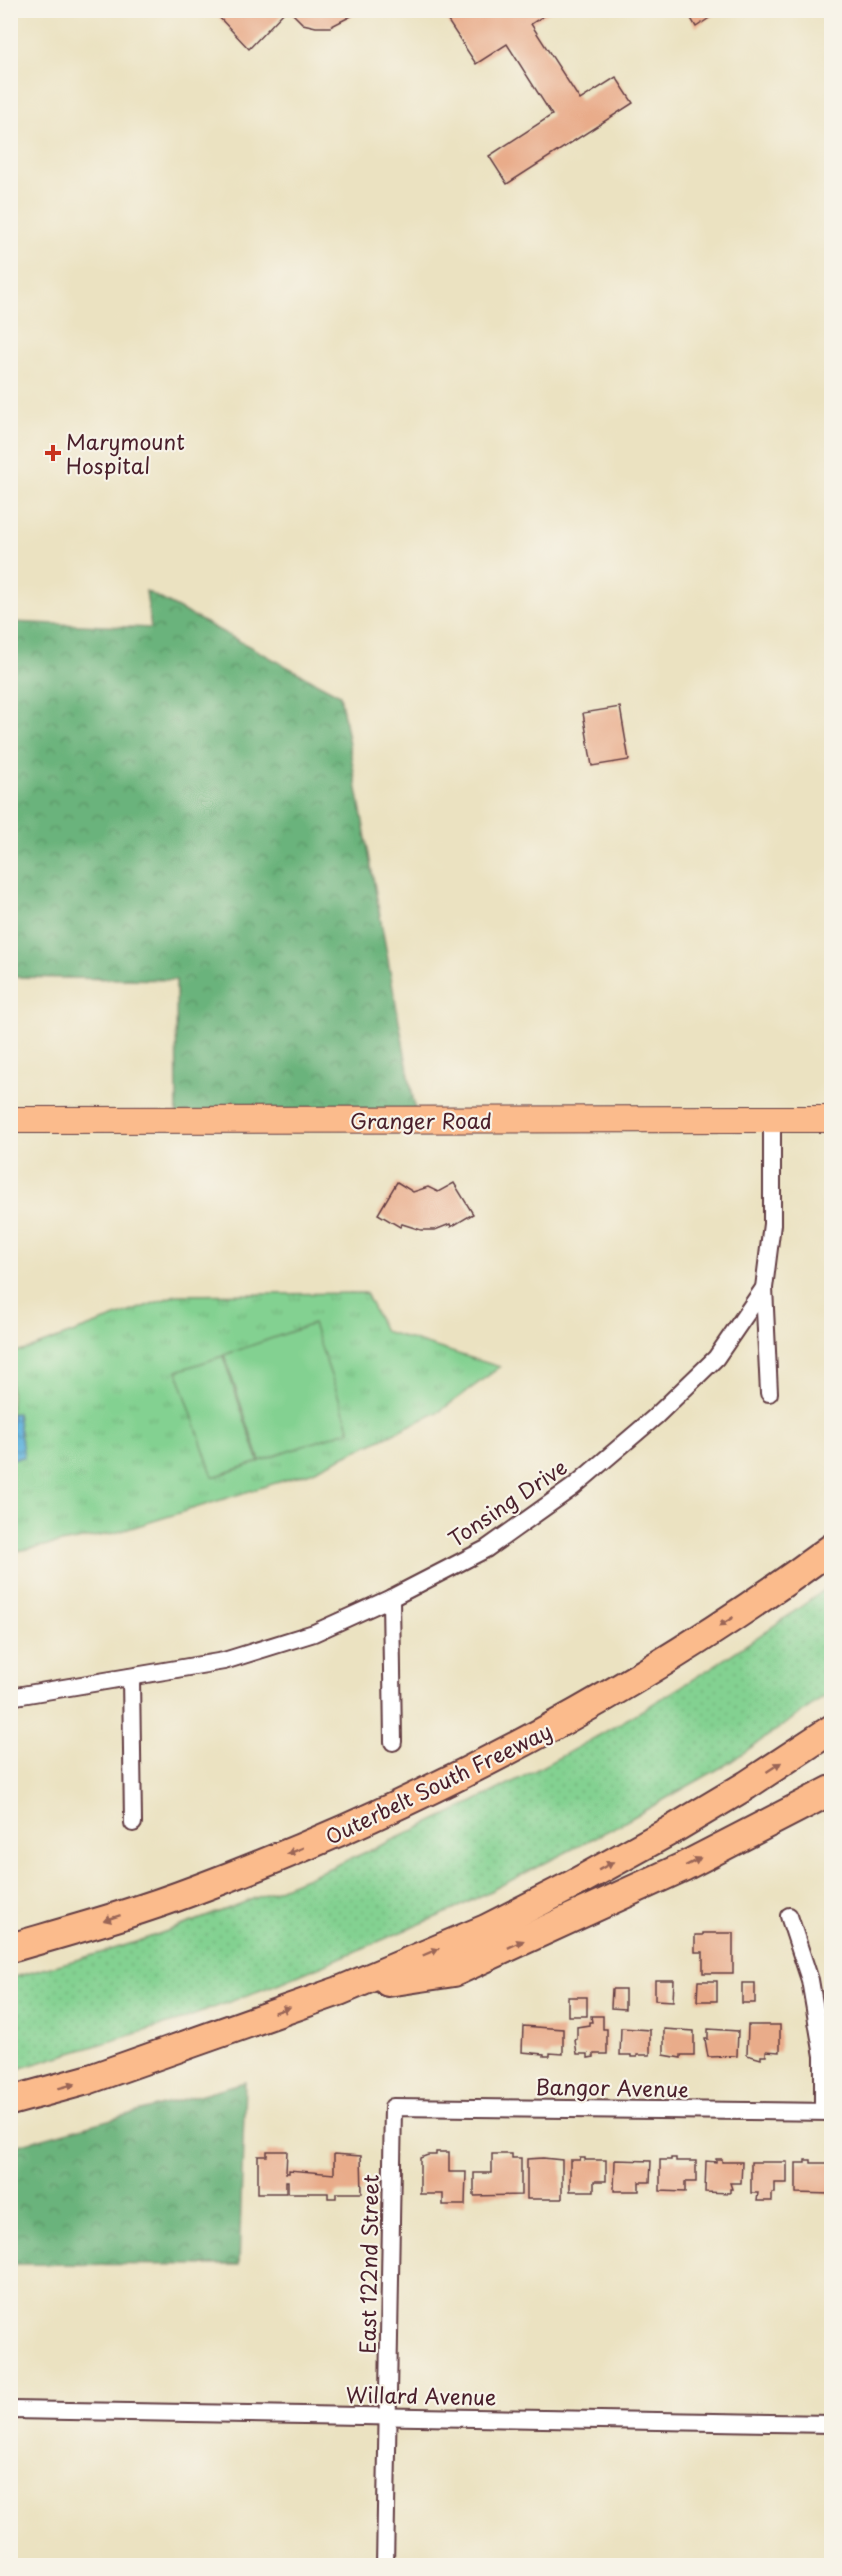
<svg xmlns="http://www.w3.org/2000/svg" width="842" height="2576" font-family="'Playpen Sans',sans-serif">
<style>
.grass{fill:url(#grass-dots);stroke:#66785e;stroke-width:1.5}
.forest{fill:url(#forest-crowns);stroke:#5a6953;stroke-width:1.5}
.park{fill:url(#park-tufts);stroke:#66785e;stroke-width:1.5}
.pitch{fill:#83d191;stroke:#66785e;stroke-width:1.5}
.water{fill:url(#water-waves);stroke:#566a84;stroke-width:1.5}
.building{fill:#e9ac8a}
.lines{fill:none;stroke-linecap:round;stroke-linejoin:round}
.minor-casing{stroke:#623c42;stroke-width:20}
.primary-casing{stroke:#623c42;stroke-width:28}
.motorway-casing{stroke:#623c42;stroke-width:32}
.minor{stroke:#fff;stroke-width:16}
.primary{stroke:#fbbb8c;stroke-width:26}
.motorway{stroke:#fbbb8c;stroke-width:28}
.oneway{fill:#9a6557}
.poi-dot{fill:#c8321e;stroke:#f7f3e8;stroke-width:2}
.labels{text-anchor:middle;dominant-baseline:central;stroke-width:4.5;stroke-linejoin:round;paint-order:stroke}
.poi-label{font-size:21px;fill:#4a1f2b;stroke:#f7f3e8;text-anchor:start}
.street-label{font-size:21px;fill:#4a1f2b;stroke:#f7f3e8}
</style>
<defs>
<pattern id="grass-dots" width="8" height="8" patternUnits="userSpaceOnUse" patternTransform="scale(1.5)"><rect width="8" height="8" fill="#83d191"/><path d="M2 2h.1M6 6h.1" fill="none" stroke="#73b37d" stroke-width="1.8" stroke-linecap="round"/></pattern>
<pattern id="forest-crowns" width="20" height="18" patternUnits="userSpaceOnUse" patternTransform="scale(1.5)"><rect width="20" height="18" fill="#6ab37b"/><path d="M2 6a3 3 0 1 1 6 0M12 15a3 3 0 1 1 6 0" fill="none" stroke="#599165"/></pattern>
<pattern id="park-tufts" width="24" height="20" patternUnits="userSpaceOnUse" patternTransform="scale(1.5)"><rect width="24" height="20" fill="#83d191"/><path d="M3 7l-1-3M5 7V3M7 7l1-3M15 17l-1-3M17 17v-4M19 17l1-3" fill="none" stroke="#73b37d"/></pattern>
<pattern id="water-waves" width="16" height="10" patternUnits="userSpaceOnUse" patternTransform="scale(1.5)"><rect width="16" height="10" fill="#61b4dd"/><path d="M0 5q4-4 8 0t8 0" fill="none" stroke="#5292b3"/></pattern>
</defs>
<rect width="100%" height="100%" fill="#f7f3e8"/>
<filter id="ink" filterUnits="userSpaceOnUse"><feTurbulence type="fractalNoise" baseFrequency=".0167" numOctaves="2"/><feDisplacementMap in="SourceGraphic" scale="12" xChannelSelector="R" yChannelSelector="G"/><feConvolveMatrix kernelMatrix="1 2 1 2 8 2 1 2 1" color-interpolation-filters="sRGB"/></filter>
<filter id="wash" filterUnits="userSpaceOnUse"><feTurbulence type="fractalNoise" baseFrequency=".008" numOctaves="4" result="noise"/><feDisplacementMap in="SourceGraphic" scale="24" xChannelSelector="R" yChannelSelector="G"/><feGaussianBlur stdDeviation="1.35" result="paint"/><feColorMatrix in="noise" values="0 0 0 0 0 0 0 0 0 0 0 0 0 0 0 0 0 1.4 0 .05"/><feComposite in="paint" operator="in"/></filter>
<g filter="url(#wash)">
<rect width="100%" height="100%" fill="#ebe2c1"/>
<!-- grass -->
<path class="grass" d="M831,1585v107l-104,72 -108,61 -166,85 -168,71 -104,39 -170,51v-93c42,-12 86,-23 128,-37 246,-85 482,-201 692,-356z"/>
<!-- forest -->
<g class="forest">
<path d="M146,591l194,104 77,425 -240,-1 -1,-139 -165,-3v-355l140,6z"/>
<path d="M245,2082l-6,183 -228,-1v-117z"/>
</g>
<!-- park -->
<path class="park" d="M366,1293l18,38 116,36 -60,44 -129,61 -196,61 -104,19v-201h12l153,-56z"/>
<!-- pitch -->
<g class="pitch">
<path d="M313,1324l37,106 -90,31 -36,-106z"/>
<path d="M223,1356l36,106 -46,15 -36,-106z"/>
</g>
<!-- water -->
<path class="water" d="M17,1413l7,44 -13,2v-45z"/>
<g id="blocks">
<!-- building -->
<g class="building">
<path d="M222,10h64l-37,39 -32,-34z"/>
<path d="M289,10h74l-33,17h-14l-13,-3z"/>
<path d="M459,10h94l-22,14 49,76 36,-23 17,26 -126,81 -18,-28 63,-41 -45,-71 -31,20 -30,-46z"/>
<path d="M686,10h35l-25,17z"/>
<path d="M620,707l9,53 -37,6 -9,-53z"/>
<path d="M397,1182l16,10 15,-5 10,5 16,-9 19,31 -22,13 -1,-3 -15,6h-14l-19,-6 -2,3 -22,-13z"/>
<path d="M703,1933h30v40h-30v-21h-8v-17h8z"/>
<path d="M655,1980h19l-1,21 -18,-1z"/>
<path d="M698,1981h19v20h-20z"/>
<rect x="742" y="1983" width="13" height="20"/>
<path d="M612,1989h13v20l-14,-1z"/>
<rect x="568" y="1997" width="19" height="19"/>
<path d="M591,2016h12v13h4v25h-13v3l-6,1v-4h-11l-2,-14 2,-1v-12l12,-2v-3h3z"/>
<path d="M748,2025h32v27l-14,-1v5h-5v3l-14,-4z"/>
<path d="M523,2026l40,3v25l-13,-1v3h-6v-2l-22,-2z"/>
<path d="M621,2028l29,2v25h-13v2h-6v-2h-11z"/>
<path d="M664,2029l30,2v24h-13v3l-17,-3z"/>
<path d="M708,2029l30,2 -1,25 -29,1 -3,-18h3z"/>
<path d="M267,2151h20l-1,22h3v-3l45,4v-20l27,2 1,37h-26v5h-8v-5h-40v-12h-2v12h-28v-37h9z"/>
<path d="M436,2152h13v20h17l-1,33h-22v-11h-23v-36l8,-3h8z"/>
<path d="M492,2154h20v4h9v37l-47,1v-23h18z"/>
<path d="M543,2158l19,2v39h-35v-40z"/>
<path d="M580,2158h5v2h21v21h-12v10h-24v-31h10z"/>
<path d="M671,2158h5v3h20v21h-11v10l-25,-1v-31h11z"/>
<path d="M716,2159h6v3h20l-1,21h-11l2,6h-2v4l-25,-1 1,-31 10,1z"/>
<path d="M615,2160l36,1 -1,21h-11v9h-25z"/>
<path d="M805,2160h6v3h21l-1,31 -35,-1v-30h9z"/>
<path d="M751,2162h36v21h-12v10h-3v8h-15l1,-8h-7z"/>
</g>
</g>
</g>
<g filter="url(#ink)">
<use href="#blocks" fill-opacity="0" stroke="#623c42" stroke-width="1.5"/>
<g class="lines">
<defs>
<g id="minor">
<path d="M764,1288l5,105"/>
<path d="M391,1598l2,144"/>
<path d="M131,1677l2,146"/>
<path d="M10,1697l214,-36 90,-28 77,-35 95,-49 87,-62 82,-70 61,-59 48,-70 8,-64v-104"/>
<path d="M789,1916l21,64 13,76v55"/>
<path d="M10,2410l822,14"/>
<path d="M385,2566l8,-459 439,5"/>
</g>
<path id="primary" d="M10,1120l822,-1"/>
<g id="motorway">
<path d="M10,1948c62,-18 125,-35 185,-58 228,-85 441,-198 637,-342"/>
<path d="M388,1982l66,-10 229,-105 149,-77"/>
<path d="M10,2101l77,-21 252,-89 147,-62 86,-44 103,-57 72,-43 85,-56"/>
</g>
</defs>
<!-- minor casing -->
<use href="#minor" class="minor-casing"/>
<!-- primary casing -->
<use href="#primary" class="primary-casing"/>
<!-- motorway casing -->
<use href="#motorway" class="motorway-casing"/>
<!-- minor -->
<use href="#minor" class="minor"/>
<!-- primary -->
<use href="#primary" class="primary"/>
<!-- motorway -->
<use href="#motorway" class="motorway"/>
</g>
<!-- one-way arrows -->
<defs><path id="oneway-solid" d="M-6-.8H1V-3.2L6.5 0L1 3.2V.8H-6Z" transform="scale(1.5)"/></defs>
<g class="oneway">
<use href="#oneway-solid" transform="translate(726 1622) rotate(146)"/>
<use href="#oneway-solid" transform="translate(774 1767) rotate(-33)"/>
<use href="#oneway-solid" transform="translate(295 1851) rotate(158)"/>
<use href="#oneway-solid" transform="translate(693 1862) rotate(-27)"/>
<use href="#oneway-solid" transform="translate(606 1866) rotate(-29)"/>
<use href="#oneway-solid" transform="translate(112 1918) rotate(162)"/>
<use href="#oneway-solid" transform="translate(516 1944) rotate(-25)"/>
<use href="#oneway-solid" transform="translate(431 1952) rotate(-23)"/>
<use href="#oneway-solid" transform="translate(282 2010) rotate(-19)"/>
<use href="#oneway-solid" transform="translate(67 2086) rotate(-15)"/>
</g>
</g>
<!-- markers -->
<path class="poi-dot" d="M50 444h6v6h6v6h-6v6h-6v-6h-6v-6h6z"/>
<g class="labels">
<!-- poi labels -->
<g class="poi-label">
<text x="66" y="441">Marymount<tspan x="66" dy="24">Hospital</tspan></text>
</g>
<!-- street labels -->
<g class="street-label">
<text x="421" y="1120">Granger Road</text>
<text transform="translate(507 1502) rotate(-34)">Tonsing Drive</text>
<text transform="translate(438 1783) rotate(-26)">Outerbelt South Freeway</text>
<text transform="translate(612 2087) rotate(1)">Bangor Avenue</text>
<text transform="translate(368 2264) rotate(-89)">East 122nd Street</text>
<text transform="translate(421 2395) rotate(1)">Willard Avenue</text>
</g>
</g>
<!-- margin -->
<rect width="842" height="2576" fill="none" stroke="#f7f3e8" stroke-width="36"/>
</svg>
